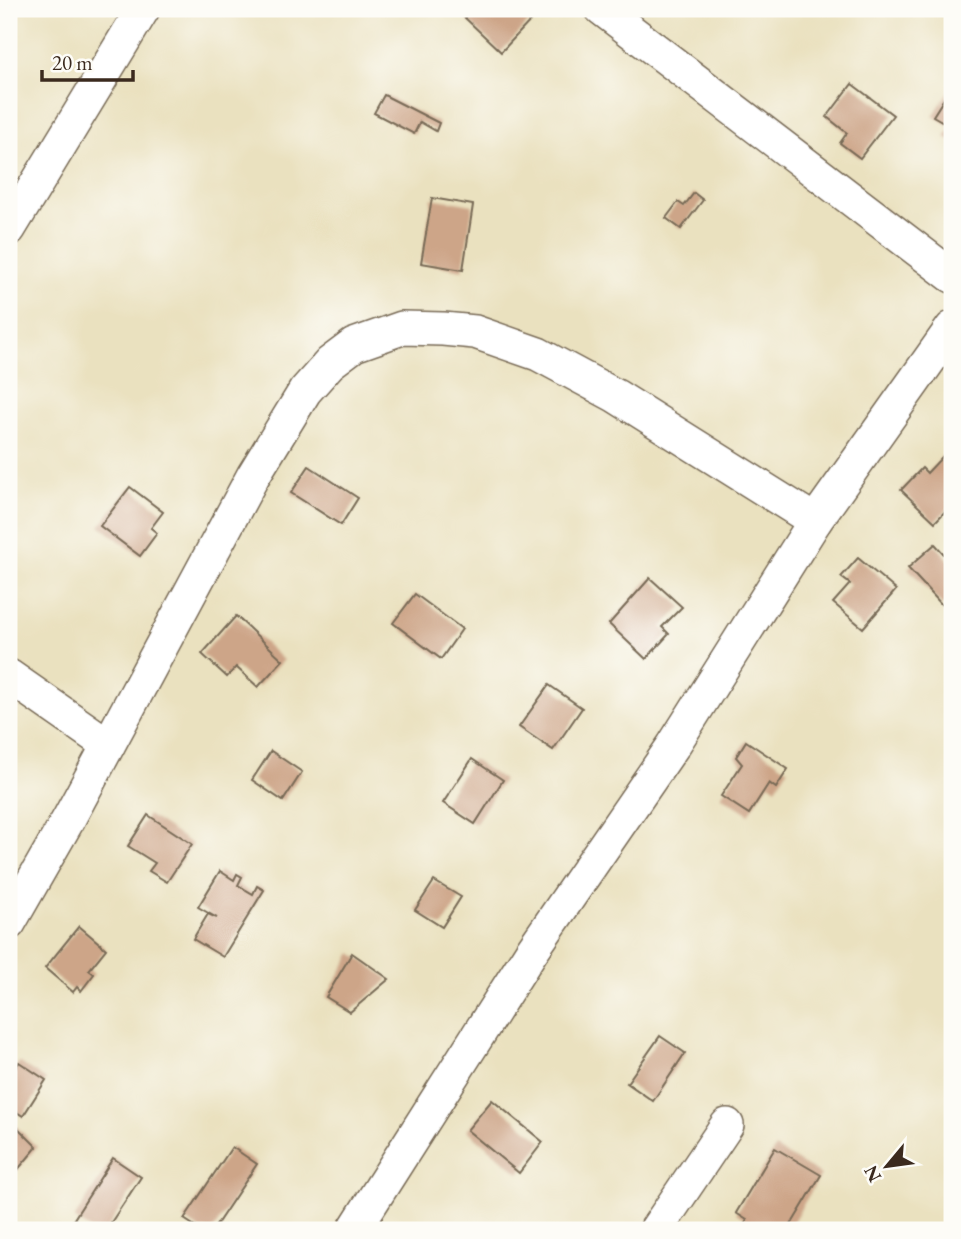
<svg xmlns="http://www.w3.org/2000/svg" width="961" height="1239" font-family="'EB Garamond',serif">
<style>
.building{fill:#cda588}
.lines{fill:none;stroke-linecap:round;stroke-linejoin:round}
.minor-casing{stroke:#786a56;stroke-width:36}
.minor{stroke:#fff;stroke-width:33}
</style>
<rect width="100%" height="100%" fill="#fdfcf7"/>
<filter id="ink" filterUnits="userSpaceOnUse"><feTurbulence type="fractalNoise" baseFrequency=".0143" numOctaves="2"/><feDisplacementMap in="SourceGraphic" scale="14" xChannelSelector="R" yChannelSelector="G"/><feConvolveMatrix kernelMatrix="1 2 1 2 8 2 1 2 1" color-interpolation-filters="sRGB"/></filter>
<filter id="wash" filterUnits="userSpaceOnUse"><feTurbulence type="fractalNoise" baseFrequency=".00686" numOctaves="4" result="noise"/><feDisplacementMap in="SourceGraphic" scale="28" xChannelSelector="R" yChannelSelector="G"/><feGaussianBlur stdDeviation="1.57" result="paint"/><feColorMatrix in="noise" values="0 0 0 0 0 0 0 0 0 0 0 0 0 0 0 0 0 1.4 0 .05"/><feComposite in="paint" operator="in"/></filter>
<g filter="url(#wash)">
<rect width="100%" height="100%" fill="#eae1bf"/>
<g id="blocks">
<!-- building -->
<g class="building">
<path d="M470,9h53l10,9 -32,34 -38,-36z"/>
<path d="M852,84l41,31 -33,43 -20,-15 7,-10 -20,-16z"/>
<path d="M952,86v55l-7,-4 7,-10 -19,-11z"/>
<path d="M384,95l55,28 -3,8 -16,-9 -6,12 -40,-21z"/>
<path d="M694,193l9,7 -22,29 -15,-11 12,-16 6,4z"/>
<path d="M432,198l41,7 -10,65 -42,-7z"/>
<path d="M943,456l9,9v39l-17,18 -34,-32 21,-22 5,5z"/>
<path d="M309,466l49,32 -17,27 -50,-32z"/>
<path d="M130,487l33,25 -12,16 6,5 -17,23 -40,-30z"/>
<path d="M935,544l17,19v34l-9,9 -35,-38z"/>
<path d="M858,558l38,32 -33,38 -30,-25 17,-19 -9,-7z"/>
<path d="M650,578l32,29 -20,20 7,7 -23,25 -37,-35z"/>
<path d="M415,594l47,35 -21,30 -48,-36z"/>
<path d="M236,616l47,44 -25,27 -22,-20 -9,10 -25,-23z"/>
<path d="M549,685l33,23 -29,42 -34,-23z"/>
<path d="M746,741l42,28 -12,19 -7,-5 -20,31 -28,-18 21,-32 -6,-7z"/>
<path d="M271,751l31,21 -19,29 -31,-21z"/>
<path d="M472,759l31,21 -28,44 -32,-21z"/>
<path d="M148,815l44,29 -25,38 -18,-11 6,-8 -27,-17z"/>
<path d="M220,871l14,9 3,-6 5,3 -4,8 15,9 4,-8 7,4 -41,67 -30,-18 15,-25 9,4 -19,-11z"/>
<path d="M434,881l27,16 -19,30 -27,-17z"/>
<path d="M79,926l27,23 -17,21 5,4 -13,17 -4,-4 -4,5 -28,-24z"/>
<path d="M352,953l37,26 -39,33 -24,-15z"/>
<path d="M660,1036l25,17 -32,48 -26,-18z"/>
<path d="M19,1062l27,18 -23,36 -14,-9v-29z"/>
<path d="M492,1100l51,42 -24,31 -52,-43z"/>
<path d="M14,1124l23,23 -28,33v-50z"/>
<path d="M232,1147l25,17 -44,66h-12l-17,-11z"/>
<path d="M775,1148l46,27 -33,55h-46l5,-10 -11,-7z"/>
<path d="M113,1158l28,19 -35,53h-15l-17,-11z"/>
</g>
</g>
</g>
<g filter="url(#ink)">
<use href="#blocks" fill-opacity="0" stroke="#786a56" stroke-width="2"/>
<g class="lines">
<defs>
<g id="minor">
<path d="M602,9l350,267"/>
<path d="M9,229l134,-220"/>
<path d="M9,676l99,69"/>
<path d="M9,923l59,-103 185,-344 52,-85 25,-28 24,-18 48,-17 41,1 32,3 63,22 78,42 199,125"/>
<path d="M354,1230l177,-278 142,-206 142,-225 137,-193"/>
<path d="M656,1230l71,-105"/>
</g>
</defs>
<!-- minor casing -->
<use href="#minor" class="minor-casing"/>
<!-- minor -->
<use href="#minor" class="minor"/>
</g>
</g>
<!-- margin -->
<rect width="961" height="1239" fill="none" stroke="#fdfcf7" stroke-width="35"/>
<!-- north arrow -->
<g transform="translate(887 1166) rotate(241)" stroke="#fdfcf7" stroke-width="5" paint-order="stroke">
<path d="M0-5L12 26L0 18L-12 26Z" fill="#3b2a1e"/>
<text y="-10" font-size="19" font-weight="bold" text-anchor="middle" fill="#3b2a1e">N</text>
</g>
<!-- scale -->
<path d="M42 70v10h91v-10" fill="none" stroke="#3b2a1e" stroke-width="3.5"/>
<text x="52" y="70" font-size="21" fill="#3b2a1e" stroke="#fdfcf7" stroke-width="5" paint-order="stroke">20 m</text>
</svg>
